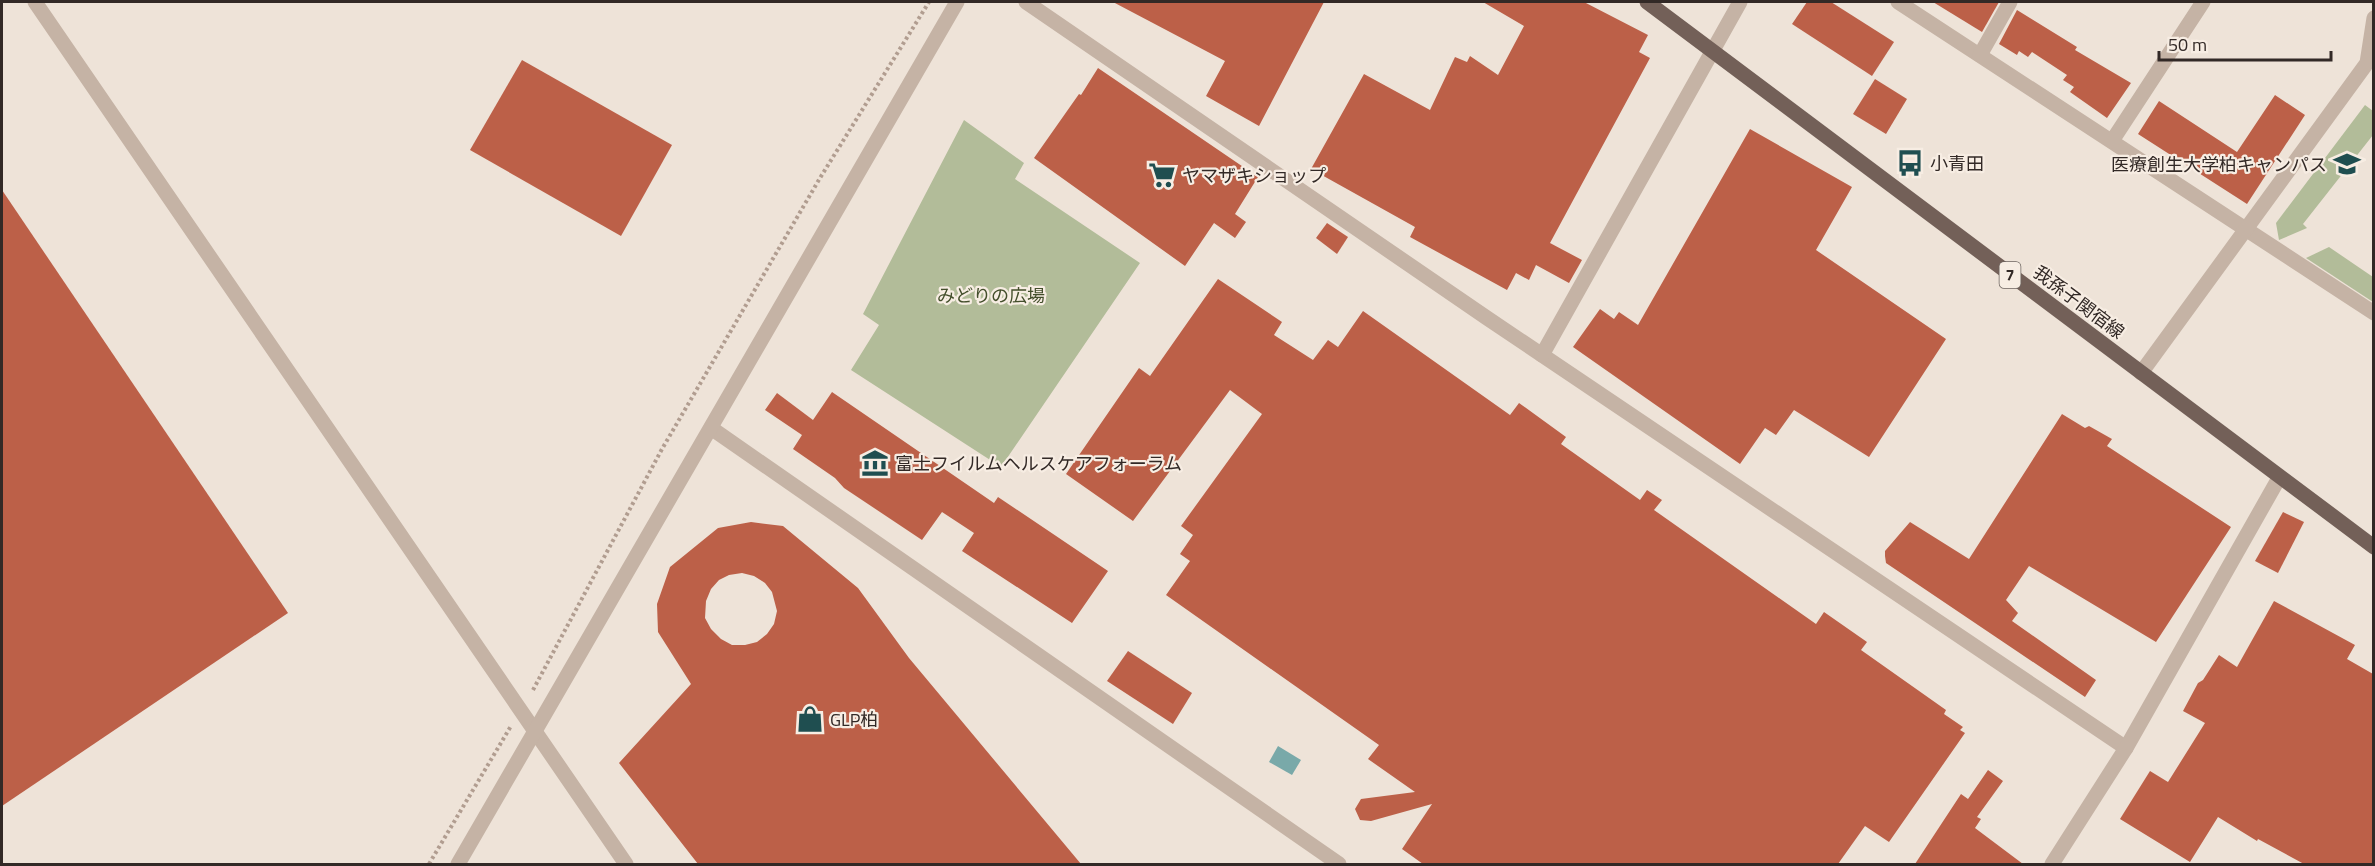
<svg xmlns="http://www.w3.org/2000/svg" width="2375" height="866" font-family="'Titillium Web','Noto Sans JP',sans-serif">
<style>
.green{fill:#b2bc99}
.water{fill:#79a9a9}
.building{fill:#bc6048;fill-rule:evenodd}
.lines{fill:none;stroke-linecap:round;stroke-linejoin:round}
.path{stroke:#b19d90;stroke-width:4;stroke-dasharray:3 3;stroke-linecap:butt}
.minor{stroke:#c5b3a5;stroke-width:15}
.major{stroke:#736058;stroke-width:15}
.labels{text-anchor:middle;dominant-baseline:central;stroke-width:4.5;stroke-linejoin:round;paint-order:stroke}
.shield{fill:#f7ede3;stroke:#6d645f;stroke-width:1.5}
.shield-label{font-size:16px;font-weight:bold;fill:#322926}
.poi-label{font-size:18px;fill:#322926;stroke:#f7ede3;text-anchor:start}
.park-label{font-size:18px;fill:#434e2b;stroke:#f7ede3}
.street-label{font-size:18px;fill:#322926;stroke:#f7ede3}
</style>
<rect width="100%" height="100%" fill="#eee3d8"/>
<!-- green -->
<g class="green">
<path d="M2365,105l8,6v24l-70,89 4,4 -28,12 -3,-17z"/>
<path d="M964,120l60,43 -9,16 125,84 -139,204 -150,-97 28,-45 -16,-11z"/>
<path d="M2329,247l44,30v25l-67,-44z"/>
</g>
<!-- water -->
<path class="water" d="M1278,746l23,14 -9,15 -23,-13z"/>
<!-- building -->
<g class="building">
<path d="M1113,2h211l-65,124 -53,-30 19,-35z"/>
<path d="M1483,2h101l64,33 -9,17 11,6 -100,185 32,17 -13,23 -33,-18 -7,15 -13,-7 -9,17 -97,-53 5,-10 -104,-58 53,-95 66,36 25,-53 12,5 3,-6 28,19 26,-49z"/>
<path d="M1807,2h24l63,40 -22,34 -80,-52z"/>
<path d="M1933,2h66l-17,30z"/>
<path d="M2017,10l60,37 -2,3 56,33 -24,35 -37,-26 4,-5 -11,-7 4,-5 -35,-23 -4,5 -9,-6 -2,4 -18,-11z"/>
<path d="M522,60l150,85 -51,91 -151,-86z"/>
<path d="M1098,68l160,109 -23,37 11,8 -11,16 -21,-15 -29,43 -151,-108 45,-64 2,1z"/>
<path d="M1875,79l32,20 -21,35 -33,-20z"/>
<path d="M2275,95l30,20 -58,89 -109,-70 21,-33 78,51z"/>
<path d="M1750,129l102,58 -36,63 130,89 -77,118 -75,-47 -18,25 -11,-7 -25,36 -167,-117 27,-38 14,10 5,-7 19,13z"/>
<path d="M2,190l286,423 -286,193z"/>
<path d="M1327,223l21,14 -11,17 -21,-16z"/>
<path d="M1218,279l64,43 -8,13 39,25 15,-20 10,7 25,-36 147,104 9,-12 47,34 -5,7 79,56 7,-10 15,10 -8,10 162,114 8,-12 43,30 -6,8 85,60 -2,4 19,13 -3,3 5,3 -76,109 -24,-16 -27,38h-415l-21,-15 30,-45 -61,17 -11,-1 -5,-11 6,-10 54,-7 -47,-33 11,-14 -213,-150 24,-34 -10,-7 13,-19 -12,-9 81,-112 -32,-24 -97,131 -67,-47 73,-106 11,8z"/>
<path d="M832,392l162,111 4,-6 110,74 -36,52 -110,-72 12,-18 -32,-21 -20,28 -78,-52 -9,-10 -42,-29 9,-14 -37,-25 12,-17 36,27z"/>
<path d="M2062,414l23,14 4,-2 23,13 -5,7 124,81 -75,115 -127,-76 -23,34 12,13 -6,8 84,59 -11,17 -199,-134 -1,-7v-5l25,-29 59,37z"/>
<path d="M2283,512l21,10 -26,51 -23,-12z"/>
<path d="M751,522l32,4 75,62 51,70 172,206h-383l-79,-101 72,-79 -33,-52 -1,-28 13,-37 48,-39zM742,573l12,3 11,7 7,9 5,19 -3,13 -7,10 -10,8 -12,3h-13l-11,-6 -10,-10 -6,-11 1,-17 5,-12 8,-9 10,-5z"/>
<path d="M2274,601l81,44 -8,14 26,15v190h-69l-46,-25 -1,2 -39,-24 -28,45 -70,-43 30,-48 18,11 37,-59 -22,-12 15,-28 5,-3 16,-25 18,12z"/>
<path d="M1128,651l64,42 -19,31 -66,-43z"/>
<path d="M1988,770l15,11 -26,36 4,2 -6,9 48,36h-108l46,-70 7,5z"/>
</g>
<g class="lines">
<!-- path -->
<g class="path">
<path d="M533,690l129,-241 158,-271 109,-176"/>
<path d="M429,864l82,-138"/>
</g>
<!-- minor -->
<g class="minor">
<path d="M35,2l591,862"/>
<path d="M1026,2l461,316 639,430"/>
<path d="M1898,2l476,311"/>
<path d="M1980,55l30,-53"/>
<path d="M2112,141l91,-139"/>
<path d="M1542,355l198,-353"/>
<path d="M2141,373l226,-310 7,-45"/>
<path d="M711,428l628,436"/>
<path d="M458,864l499,-862"/>
<path d="M2052,864l74,-116 153,-270"/>
</g>
<!-- major -->
<path class="major" d="M1647,2l727,545"/>
</g>
<!-- icons -->
<defs>
<symbol id="bus-bare" viewBox="-9 -9 18 18"><path d="M-5-6H5V4H4V6H2V4H-2V6H-4V4H-5ZM-3.5-4V0h7V-4ZM-3.5 1.2v1.5H-2V1.2ZM2 1.2v1.5H3.5V1.2Z" fill="#1f4e50" stroke="#f7ede3" stroke-width="2.5" paint-order="stroke"/></symbol>
<symbol id="university-bare" viewBox="-9 -9 18 18"><path d="M0-5L7-2L0 1L-7-2ZM-4 1L0 2.5L4 1V4Q0 6-4 4Z" fill="#1f4e50" stroke="#f7ede3" stroke-width="2.5" paint-order="stroke"/></symbol>
<symbol id="supermarket-bare" viewBox="-9 -9 18 18"><path d="M-6-5.5h2.5l.6 2H6L4.5 2H-2.5L-4.4-4H-6ZM-1.5 3.2a1.3 1.3 0 1 0 .1 0ZM3 3.2a1.3 1.3 0 1 0 .1 0Z" fill="#1f4e50" stroke="#f7ede3" stroke-width="2.5" paint-order="stroke"/></symbol>
<symbol id="museum-bare" viewBox="-9 -9 18 18"><path d="M0-6L6-3V-2H-6V-3ZM-5-1h2V3h-2ZM-1-1h2V3h-2ZM3-1h2V3H3ZM-6 4H6V6H-6Z" fill="#1f4e50" stroke="#f7ede3" stroke-width="2.5" paint-order="stroke"/></symbol>
<symbol id="shop-bare" viewBox="-9 -9 18 18"><path d="M-5-2.5h2.3a2.7 3.5 0 0 1 5.4 0H5L5.5 6h-11ZM-1.5-2.5h3a1.5 2.3 0 0 0-3 0Z" fill="#1f4e50" stroke="#f7ede3" stroke-width="2.5" paint-order="stroke"/></symbol>
</defs>
<g fill-rule="evenodd">
<use href="#bus-bare" x="1891" y="144" width="38" height="38"/>
<use href="#university-bare" x="2328" y="145" width="38" height="38"/>
<use href="#supermarket-bare" x="1143" y="156" width="38" height="38"/>
<use href="#museum-bare" x="856" y="444" width="38" height="38"/>
<use href="#shop-bare" x="791" y="700" width="38" height="38"/>
</g>
<g class="labels">
<!-- shield labels -->
<rect class="shield" x="1999.5" y="262" width="21" height="26" rx="4.5"/>
<g class="shield-label">
<text x="2010" y="275">7</text>
</g>
<!-- poi labels -->
<g class="poi-label">
<text x="1930" y="163">小青田</text>
<text x="2327" y="164" text-anchor="end">医療創生大学柏キャンパス</text>
<text x="1182" y="175">ヤマザキショップ</text>
<text x="895" y="463">富士フイルムヘルスケアフォーラム</text>
<text x="830" y="719">GLP柏</text>
</g>
<!-- park labels -->
<g class="park-label">
<text x="991" y="295">みどりの広場</text>
</g>
<!-- street labels -->
<g class="street-label">
<text transform="translate(2079 302) rotate(37)">我孫子関宿線</text>
</g>
</g>
<!-- border -->
<rect width="2375" height="866" fill="none" stroke="#322926" stroke-width="6"/>
<!-- scale -->
<path d="M2159 51v9h172v-9" fill="none" stroke="#322926" stroke-width="3"/>
<text x="2168" y="51" font-size="18" fill="#322926" stroke="#f7ede3" stroke-width="4.5" paint-order="stroke">50 m</text>
</svg>
